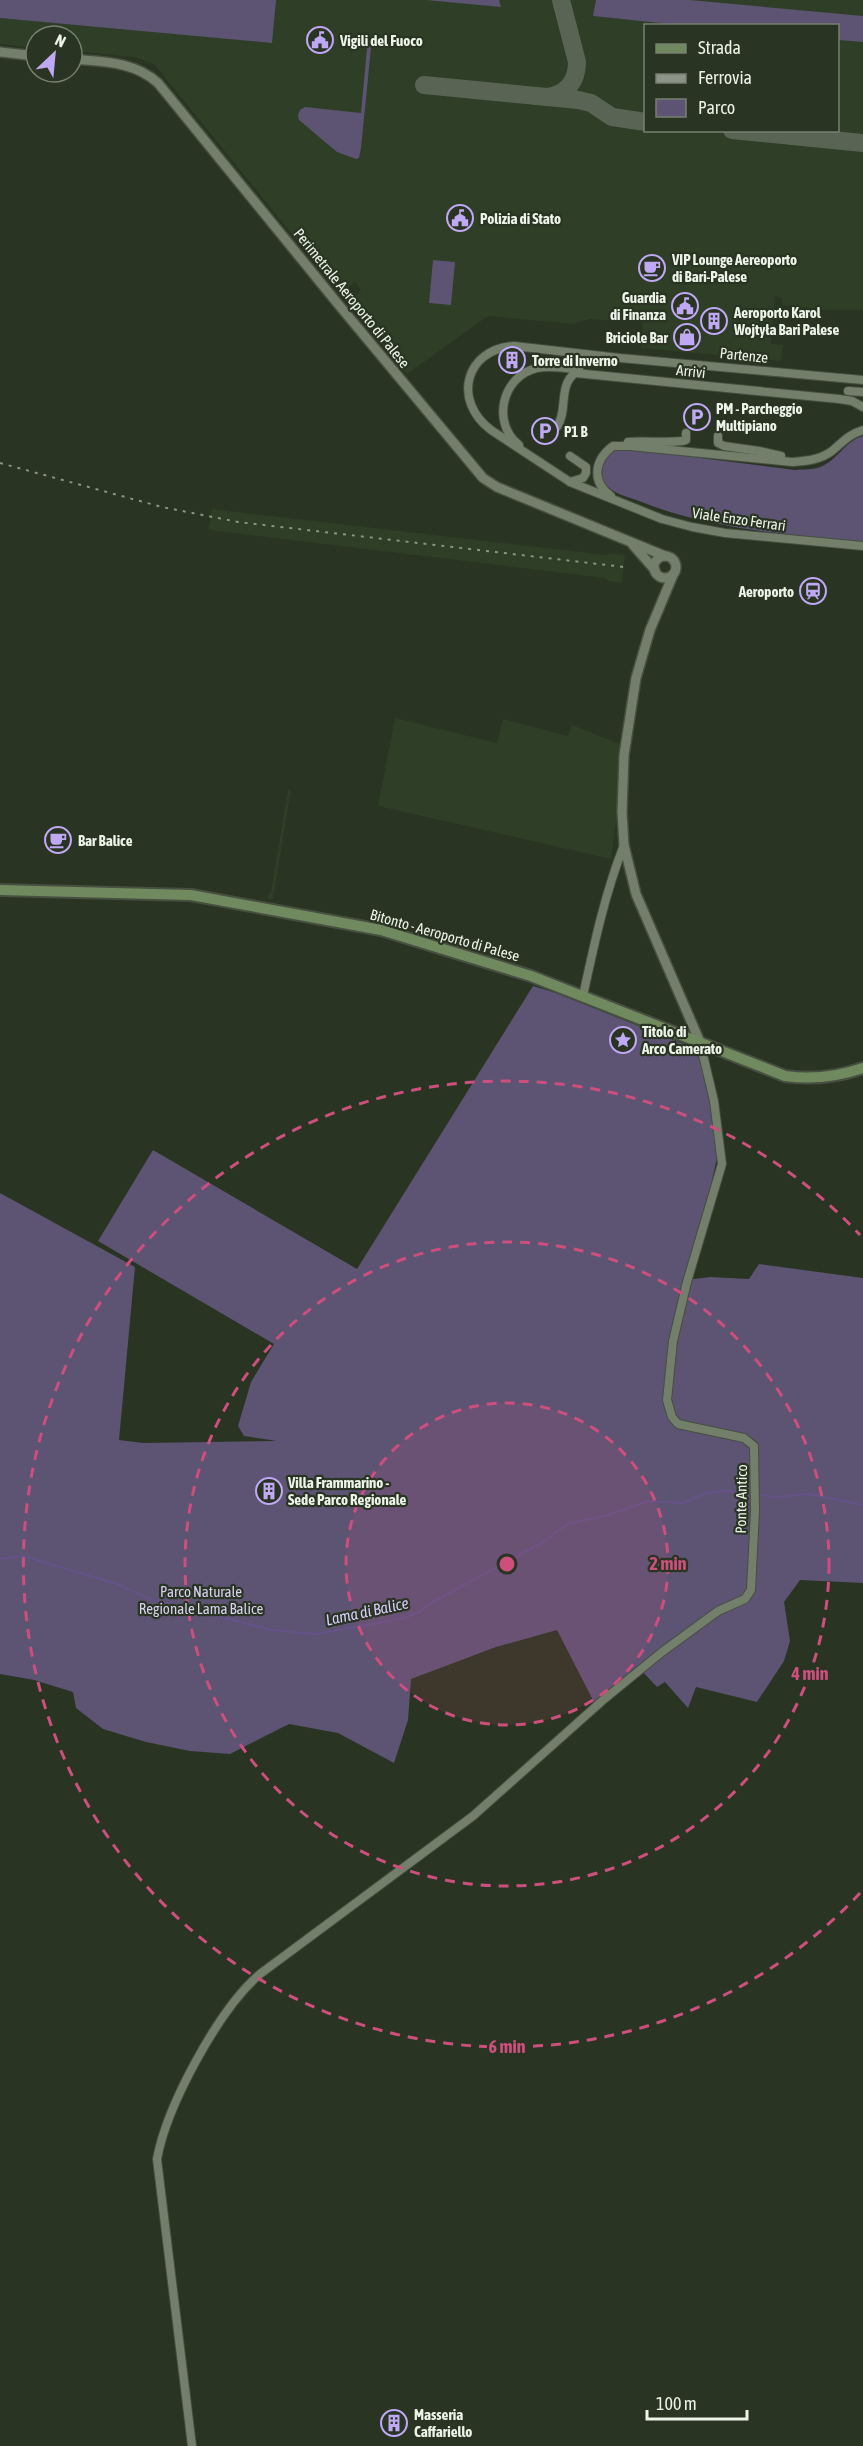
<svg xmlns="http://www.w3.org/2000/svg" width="863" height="2446" font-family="'Asap Condensed',sans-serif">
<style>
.built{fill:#2f3e26;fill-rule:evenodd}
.green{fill:#5d5373}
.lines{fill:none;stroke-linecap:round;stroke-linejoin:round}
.stream{stroke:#645388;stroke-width:2}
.taxiway{stroke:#5a6454;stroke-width:18}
.minor-casing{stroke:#464f40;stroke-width:10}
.tertiary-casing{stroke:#464f40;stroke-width:12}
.secondary-casing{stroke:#464f40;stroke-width:14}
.minor{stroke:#737f6b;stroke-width:8}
.tertiary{stroke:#737f6b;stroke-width:9}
.secondary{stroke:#70895f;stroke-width:10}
.rail{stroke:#8b9486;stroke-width:2;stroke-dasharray:3 6;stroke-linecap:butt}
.ring{fill:none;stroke:#cc4f7e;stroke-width:3;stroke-dasharray:10 8}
.labels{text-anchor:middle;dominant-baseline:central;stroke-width:4.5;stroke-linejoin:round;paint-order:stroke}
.poi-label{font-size:15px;font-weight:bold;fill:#ecf3e8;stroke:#293422;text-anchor:start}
.street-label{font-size:15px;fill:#ecf3e8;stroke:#293422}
.park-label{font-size:15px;fill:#dad1f2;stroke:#293422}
.water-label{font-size:16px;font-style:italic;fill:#d9cbfd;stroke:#293422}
.centre{fill:#cc4f7e;stroke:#293422;stroke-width:3}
.ring-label{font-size:18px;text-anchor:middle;font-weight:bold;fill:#cc4f7e;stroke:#293422;stroke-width:4.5;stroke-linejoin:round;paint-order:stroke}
</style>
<rect width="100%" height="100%" fill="#293422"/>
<!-- built -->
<g class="built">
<path d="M0,0h863v310h-37l-44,-5v-6l-7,-3 -4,48 12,1 -2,16 -140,-13 2,-32 -25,-2 -4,7 -25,-2 -16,5 -85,-8 -81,58 -58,-70 12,-14 -6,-8 -10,9h-7l-184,-227 -20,-7 -62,-6v-15h-36v12l-36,-4zM646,26h192v104h-192z"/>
<path d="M212,509l394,46 5,-2 14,2 -3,28 -13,-2 -5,-3 -396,-48z"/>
<path d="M395,718l102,25 6,-24 65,17 4,-11 48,19 -2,61 -7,54 -233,-53z"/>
<path d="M288,790h3l-18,109 -7,-1 5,-6z"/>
</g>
<!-- green -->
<g class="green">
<path d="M0,0h276l-4,43 -272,-25z"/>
<path d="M426,0h73l2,7z"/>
<path d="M596,0h94l173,16v26l-25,-2v-14h-149l-96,-10z"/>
<path d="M368,38h4l-11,110 -2,10 -3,1 -19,-7 -38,-32 -1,-5 2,-5 5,-3 56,6z"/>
<path d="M433,260l22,2 -4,43 -22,-2z"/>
<path d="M863,436v106c-76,-8 -152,-12 -224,-41 -11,-4 -25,-7 -33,-16 -6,-5 -5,-13 -5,-21l11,-14 10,-2 173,22c8,-1 18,0 25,-3 17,-6 26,-27 43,-31z"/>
<path d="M533,986l23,7 135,54 8,8 11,46 7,57 -10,45 -26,86 -16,81 21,-90 24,-3 39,2 10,-15 104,14v305l-63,-3 -16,22 6,39 -6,20 -27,41 -61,-15 -8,21 -23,-26 -8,5 -17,-18 -44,37 -39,-76 -61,17 -85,32 -3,41 -14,43 -56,-30 -49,-9 -59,30 -40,-3 -44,-9 -43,-13 -27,-21 -3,-16 -39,-12 -34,-6v-481l135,74 -16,173 24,3 134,-2 -33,-5 -6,-10 13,-44 23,-38 -176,-103 55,-91 204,119z"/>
</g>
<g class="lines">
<!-- stream -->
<path class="stream" d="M0,1559l23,-3 94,28 31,14 123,32 46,4 87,-16 16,-6 9,-8 109,-59 30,-21 40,-9 41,-14 34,2 24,-10 18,-2 52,6 32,-3 54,11"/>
<!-- taxiway -->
<g class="taxiway">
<path d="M424,85l154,15 13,3 21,14 34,5"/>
<path d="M548,97c19,-3 29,-16 29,-35l-16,-62"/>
<path d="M732,130l131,13"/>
</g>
<defs>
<g id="minor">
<path d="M863,380l-243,-22 -106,-12c-49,3 -62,55 -23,84l79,52 92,37 30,8 33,6 138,13"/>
<path d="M848,391l15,1"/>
<path d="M557,427c11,-16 1,-41 18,-54l264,26 13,2 11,6"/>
<path d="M718,436v7l6,3 35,5 22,5"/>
<path d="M628,442c15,-2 49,2 58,-2v-7"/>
<path d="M519,445c-28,-22 -17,-69 18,-77 14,-3 29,0 42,2"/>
<path d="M570,482l13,-4 3,-5v-6l-16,-11"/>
<path d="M611,496c-20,-14 -17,-36 2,-50h17l162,16c14,-1 28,-2 40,-11 11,-9 17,-17 31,-21"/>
<path d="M583,996c11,-51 22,-103 41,-151"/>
<path d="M192,2446l-35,-287c10,-54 62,-150 103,-185l213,-158 129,-115 60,-49 56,-41 27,-12 6,-9 4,-79 -1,-65 -10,-8 -66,-14 -6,-7 -5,-17 6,-59 14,-59 35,-118 -8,-63 -14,-59"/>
</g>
<g id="tertiary">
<path d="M0,52l36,4"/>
<path d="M72,59c31,3 62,2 86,24l180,221 145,174 14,9 168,69"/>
<path d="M633,545l22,25"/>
<circle cx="665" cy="567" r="11"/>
<path d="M673,575l-23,55 -14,48 -12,77 -2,57 2,33 12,49 64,148"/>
</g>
<path id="secondary" d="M0,890l191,5 190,35 150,46 254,100c28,4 52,1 78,-8"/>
</defs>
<!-- minor casing -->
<use href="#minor" class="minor-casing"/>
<!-- tertiary casing -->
<use href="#tertiary" class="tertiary-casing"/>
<!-- secondary casing -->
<use href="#secondary" class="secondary-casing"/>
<!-- minor -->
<use href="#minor" class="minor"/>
<!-- tertiary -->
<use href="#tertiary" class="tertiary"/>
<!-- secondary -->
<use href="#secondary" class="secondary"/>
<!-- rail -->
<path class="rail" d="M0,463l162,44 76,15 386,45"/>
</g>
<!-- distance rings -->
<circle cx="507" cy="1564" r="161" fill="#cc4f7e" fill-opacity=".12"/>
<g class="ring">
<circle cx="507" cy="1564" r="161"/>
<circle cx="507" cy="1564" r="322"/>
<path d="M860 1893A483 483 0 1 1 860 1235"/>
</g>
<!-- icons -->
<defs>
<symbol id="civic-ring" viewBox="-11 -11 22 22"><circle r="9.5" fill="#293422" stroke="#bfa8f4" stroke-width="1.5"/><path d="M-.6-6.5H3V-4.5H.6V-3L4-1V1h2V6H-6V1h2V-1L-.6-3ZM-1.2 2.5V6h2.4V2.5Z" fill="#bfa8f4"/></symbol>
<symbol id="cafe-ring" viewBox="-11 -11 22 22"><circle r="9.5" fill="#293422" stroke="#bfa8f4" stroke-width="1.5"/><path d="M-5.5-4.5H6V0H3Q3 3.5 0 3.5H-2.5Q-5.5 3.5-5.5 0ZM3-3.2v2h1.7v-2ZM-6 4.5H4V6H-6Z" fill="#bfa8f4"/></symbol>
<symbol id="building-ring" viewBox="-11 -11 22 22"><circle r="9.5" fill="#293422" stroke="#bfa8f4" stroke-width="1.5"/><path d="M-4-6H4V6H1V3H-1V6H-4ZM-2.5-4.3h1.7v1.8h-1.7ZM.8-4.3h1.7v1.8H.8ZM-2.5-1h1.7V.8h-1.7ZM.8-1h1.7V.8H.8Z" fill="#bfa8f4"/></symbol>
<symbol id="shop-ring" viewBox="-11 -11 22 22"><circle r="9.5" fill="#293422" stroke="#bfa8f4" stroke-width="1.5"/><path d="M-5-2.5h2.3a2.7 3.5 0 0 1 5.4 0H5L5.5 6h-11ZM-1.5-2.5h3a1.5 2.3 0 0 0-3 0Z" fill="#bfa8f4"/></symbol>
<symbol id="parking-ring" viewBox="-11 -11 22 22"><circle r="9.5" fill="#293422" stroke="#bfa8f4" stroke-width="1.5"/><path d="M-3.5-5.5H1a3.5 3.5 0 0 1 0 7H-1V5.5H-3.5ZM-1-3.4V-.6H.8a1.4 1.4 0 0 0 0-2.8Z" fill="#bfa8f4"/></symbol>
<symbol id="station-ring" viewBox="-11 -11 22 22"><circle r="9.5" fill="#293422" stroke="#bfa8f4" stroke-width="1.5"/><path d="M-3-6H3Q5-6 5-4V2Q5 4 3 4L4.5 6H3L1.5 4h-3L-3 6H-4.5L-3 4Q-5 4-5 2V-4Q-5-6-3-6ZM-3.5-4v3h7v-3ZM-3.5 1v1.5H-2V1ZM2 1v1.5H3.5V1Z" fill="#bfa8f4"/></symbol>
<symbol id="sight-ring" viewBox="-11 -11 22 22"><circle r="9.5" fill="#293422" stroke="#bfa8f4" stroke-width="1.5"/><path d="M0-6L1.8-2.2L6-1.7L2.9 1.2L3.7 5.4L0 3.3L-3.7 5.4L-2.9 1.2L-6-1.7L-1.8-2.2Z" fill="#bfa8f4"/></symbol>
</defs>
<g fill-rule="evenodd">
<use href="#civic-ring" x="305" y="25" width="30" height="30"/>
<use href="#civic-ring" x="445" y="203" width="30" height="30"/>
<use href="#cafe-ring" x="637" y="253" width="30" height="30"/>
<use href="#civic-ring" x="670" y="291" width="30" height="30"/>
<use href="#building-ring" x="699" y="306" width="30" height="30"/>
<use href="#shop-ring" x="672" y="322" width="30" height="30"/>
<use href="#building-ring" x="497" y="345" width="30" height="30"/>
<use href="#parking-ring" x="682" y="402" width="30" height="30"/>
<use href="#parking-ring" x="530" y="416" width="30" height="30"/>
<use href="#station-ring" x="798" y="576" width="30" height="30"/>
<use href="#cafe-ring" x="43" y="825" width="30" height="30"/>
<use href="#sight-ring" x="608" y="1025" width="30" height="30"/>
<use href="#building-ring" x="254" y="1476" width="30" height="30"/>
<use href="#building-ring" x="379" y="2408" width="30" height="30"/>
</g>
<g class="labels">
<!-- poi labels -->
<g class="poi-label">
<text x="340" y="40">Vigili del Fuoco</text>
<text x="480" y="218">Polizia di Stato</text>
<text x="672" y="259">VIP Lounge Aereoporto<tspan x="672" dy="17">di Bari-Palese</tspan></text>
<text x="666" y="297" text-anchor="end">Guardia<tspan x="666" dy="17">di Finanza</tspan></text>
<text x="734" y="312">Aeroporto Karol<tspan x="734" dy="17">Wojtyła Bari Palese</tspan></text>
<text x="668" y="337" text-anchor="end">Briciole Bar</text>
<text x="532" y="360">Torre di Inverno</text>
<text x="716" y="408">PM - Parcheggio<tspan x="716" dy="17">Multipiano</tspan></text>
<text x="564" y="431">P1 B</text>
<text x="794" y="591" text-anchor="end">Aeroporto</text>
<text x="78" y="840">Bar Balice</text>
<text x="642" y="1031">Titolo di<tspan x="642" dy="17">Arco Camerato</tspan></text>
<text x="288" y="1482">Villa Frammarino -<tspan x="288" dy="17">Sede Parco Regionale</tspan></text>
<text x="414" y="2414">Masseria<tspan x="414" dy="17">Caffariello</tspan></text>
</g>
<!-- street labels -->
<g class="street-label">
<text transform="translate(352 298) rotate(51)">Perimetrale Aeroporto di Palese</text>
<text transform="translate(744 355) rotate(6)">Partenze</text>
<text transform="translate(691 371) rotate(6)">Arrivi</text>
<text transform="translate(739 519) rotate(8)">Viale Enzo Ferrari</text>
<text transform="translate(445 935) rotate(16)">Bitonto - Aeroporto di Palese</text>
<text transform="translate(741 1499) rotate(-89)">Ponte Antico</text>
</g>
<!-- park labels -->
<g class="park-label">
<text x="201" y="1591">Parco Naturale<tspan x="201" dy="17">Regionale Lama Balice</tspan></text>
</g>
<!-- water labels -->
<g class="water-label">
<text transform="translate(367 1611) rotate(-12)">Lama di Balice</text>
</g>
</g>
<circle cx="507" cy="1564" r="9" class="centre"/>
<g class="ring-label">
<text x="668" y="1570">2 min</text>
<text x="810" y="1680">4 min</text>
<text x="507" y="2053">6 min</text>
</g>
<!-- legend -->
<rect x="644" y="24" width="195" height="108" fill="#293422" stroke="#778071" stroke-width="1.5"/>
<rect x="656" y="44" width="30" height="9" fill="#70895f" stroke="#778071" stroke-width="1.5"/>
<text x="698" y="54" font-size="18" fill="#ecf3e8">Strada</text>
<rect x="656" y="74" width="30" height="9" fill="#8b9486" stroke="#778071" stroke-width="1.5"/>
<text x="698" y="84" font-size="18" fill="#ecf3e8">Ferrovia</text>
<rect x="656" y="99" width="30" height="18" fill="#5d5373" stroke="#778071" stroke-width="1.5"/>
<text x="698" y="114" font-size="18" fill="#ecf3e8">Parco</text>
<!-- north arrow -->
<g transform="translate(54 54) rotate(26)"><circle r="28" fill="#293422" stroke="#778071" stroke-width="1.5"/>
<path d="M0-4.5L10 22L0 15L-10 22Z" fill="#bfa8f4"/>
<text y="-9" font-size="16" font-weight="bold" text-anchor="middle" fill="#ecf3e8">N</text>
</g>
<!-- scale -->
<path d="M647 2410v9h100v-9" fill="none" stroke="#ecf3e8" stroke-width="3"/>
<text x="656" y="2410" font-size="18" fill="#ecf3e8" stroke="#293422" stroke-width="4.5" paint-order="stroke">100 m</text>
</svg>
